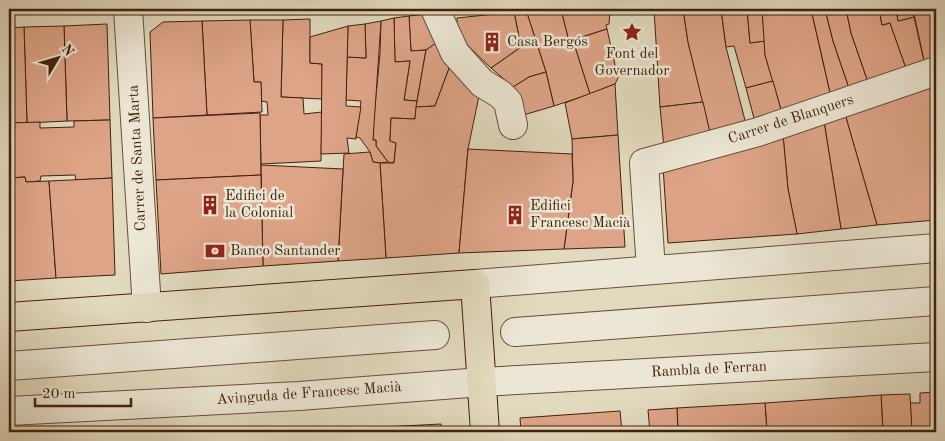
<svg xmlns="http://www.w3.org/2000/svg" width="945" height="441" font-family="'Old Standard TT',serif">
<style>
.building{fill:#dea488;stroke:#40210c}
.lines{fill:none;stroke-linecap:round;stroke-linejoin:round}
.pedestrian-casing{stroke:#684f39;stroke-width:30}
.minor-casing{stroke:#684f39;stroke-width:30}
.primary-casing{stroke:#40210c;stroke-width:30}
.pedestrian{stroke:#ece7d5;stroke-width:28}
.minor{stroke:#ece7d5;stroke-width:28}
.primary{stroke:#e2dabf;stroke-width:28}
.labels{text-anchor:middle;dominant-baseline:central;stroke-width:5;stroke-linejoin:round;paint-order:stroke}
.poi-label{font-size:15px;fill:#40210c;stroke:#ece7d5;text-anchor:start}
.street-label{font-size:15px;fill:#40210c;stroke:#ece7d5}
</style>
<rect width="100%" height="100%" fill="#e2dabf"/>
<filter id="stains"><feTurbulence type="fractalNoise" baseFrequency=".004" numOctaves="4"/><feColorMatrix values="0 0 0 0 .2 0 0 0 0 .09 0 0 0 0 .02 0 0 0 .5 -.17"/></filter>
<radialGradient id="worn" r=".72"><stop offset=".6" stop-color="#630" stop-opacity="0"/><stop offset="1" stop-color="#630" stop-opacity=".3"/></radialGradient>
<!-- building -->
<g class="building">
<path d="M537,9h24l8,32 4,-1 17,54 -36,12 -8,-34 -20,-62z"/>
<path d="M561,9h49l-1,15 -3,1 1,4 -38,12z"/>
<path d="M654,9h29l5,33 15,60 -43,5z"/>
<path d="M683,9h38l5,38 21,81 -36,9 -23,-95z"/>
<path d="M721,9h26l3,34 15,-2v14l8,26 -27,7 -12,-42 -8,1z"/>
<path d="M747,9h15l3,32 -15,2z"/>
<path d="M762,9h49l21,92 -49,16 -18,-62z"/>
<path d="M811,9h14l8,32 17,50 -18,10z"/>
<path d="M825,9h21l5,24 18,52 -19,6 -17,-50z"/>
<path d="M846,9h33l3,16 8,-2 17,48 -38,14 -18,-52z"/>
<path d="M879,9h17l2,12 16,-4 11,48 -18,6 -17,-48 -8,2z"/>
<path d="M896,9h17l1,8 -16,4z"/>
<path d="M913,9h20l3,16v36l-11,4z"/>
<path d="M933,9h3v16z"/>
<path d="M526,10l20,62 -17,5 -16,10 -22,-19 30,-21 -7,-35z"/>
<path d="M514,12l7,35 -30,21 -31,-30 -3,-13v-7z"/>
<path d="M425,14l14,27 -13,9 -15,1 -2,-35z"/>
<path d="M409,16l2,35 15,-1 -9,51 -13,-1 6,-39 -15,1 -1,-44z"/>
<path d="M394,18l1,44 15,-1 -6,39 13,1 -2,18 -24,-1 -1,23 6,2 -2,20 -6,-1 -12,-16v-6h-3v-14l7,-72 1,-33z"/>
<path d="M310,19v44l12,1v35l-41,-2 2,-77z"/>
<path d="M250,20h33l-2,77 22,1 1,16 18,-2 -1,49 -60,3 -1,-49h8l-1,-13 -6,-1v-19h-7z"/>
<path d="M250,20l4,62h7l1,30 -55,3 -5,-94z"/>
<path d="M202,21l5,94 -54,3 -3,-86 13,-10z"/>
<path d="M381,21l-8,119h3v6l12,16 -8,1 -7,-1 -3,-10 -10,-14 -4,-1 5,-36 -15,-1 1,-43 19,1 -1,-34z"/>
<path d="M107,24l3,96 -43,1 -3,-95z"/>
<path d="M365,24l1,34 -19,-1 1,-31z"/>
<path d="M64,26l3,95 -40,2 -3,-96z"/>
<path d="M348,26l-2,80 15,1 -5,30v2l-9,-1 2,15 -28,1 1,-90 -12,-1v-26z"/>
<path d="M24,27l3,96h-18v-95z"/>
<path d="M607,29l11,49 -3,6 -25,10 -17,-54z"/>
<path d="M439,41l12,22 -16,43 -19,1 10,-57z"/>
<path d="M451,63l29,28 -12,58 -9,104 -73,5 -6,-95h14l2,-20 -6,-2 1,-23 24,1 1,-12 19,-1z"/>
<path d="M546,72l8,34 -34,10 -4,-20 -3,-9 16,-10z"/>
<path d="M773,81l10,36 -27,9 -10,-38z"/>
<path d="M615,84l3,51 -46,4 -7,-36z"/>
<path d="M936,84v136l-59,5 -32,-111z"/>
<path d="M703,102l8,35 -47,11 -4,-41z"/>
<path d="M260,113l1,62 -105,5 -3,-62z"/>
<path d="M845,114l32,111 -36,4 -17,-108z"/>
<path d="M110,120l2,58 -36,2 -1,-5 -34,1 -1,5 -14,1 -1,-5 -16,1v-55l31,-1v6l34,-1v-6z"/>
<path d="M824,121l17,108 -44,5 -9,-45 -5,-54z"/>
<path d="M618,135l7,112 -61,2 9,-68 -1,-42z"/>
<path d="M783,135l5,54 9,45 -129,9 -5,-77z"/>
<path d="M468,149l104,5 1,27 -9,68 -105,4z"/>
<path d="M370,152l3,10 7,1 6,95 -48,3 6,-107z"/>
<path d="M261,165l82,4 -5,92 -75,5z"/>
<path d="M261,175l2,91 -102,8 -5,-94z"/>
<path d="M25,177l1,5 23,-1 7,97 -47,3v-103z"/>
<path d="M112,178l3,97 -59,3 -7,-97z"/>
<path d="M936,392v40h-24l-2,-29h10v-10z"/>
<path d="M910,394l2,38h-29l-2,-37z"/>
<path d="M881,395l2,37h-116l-2,-29z"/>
<path d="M765,403l2,29h-89l-1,-24z"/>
<path d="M677,408l1,24h-28l-2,-22z"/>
<path d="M620,411l2,21h-101l-1,-14z"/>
<path d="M441,424v8h-96l-1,-3z"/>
</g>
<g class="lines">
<defs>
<g id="pedestrian">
<path d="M128,9l19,299"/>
<path d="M435,9l20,44 27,30 18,11 8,8 5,23"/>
<path d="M515,332l421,-31"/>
<path d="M9,366l426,-31"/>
</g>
<g id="minor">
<path d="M651,270l-7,-107 114,-31 178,-61"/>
<path d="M475,284l461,-36"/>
<path d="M9,411l290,-15 183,-14 454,-25"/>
</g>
<path id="primary" d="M9,317l466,-33 10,148"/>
</defs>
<!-- pedestrian casing -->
<use href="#pedestrian" class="pedestrian-casing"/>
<!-- minor casing -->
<use href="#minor" class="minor-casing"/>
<!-- primary casing -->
<use href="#primary" class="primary-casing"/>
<!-- pedestrian -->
<use href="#pedestrian" class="pedestrian"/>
<!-- minor -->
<use href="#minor" class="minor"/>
<!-- primary -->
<use href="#primary" class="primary"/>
</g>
<!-- icons -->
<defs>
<symbol id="sight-bare" viewBox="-9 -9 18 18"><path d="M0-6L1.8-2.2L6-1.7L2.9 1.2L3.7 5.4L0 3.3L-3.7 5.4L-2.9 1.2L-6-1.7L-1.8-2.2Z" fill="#8f2418" stroke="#ece7d5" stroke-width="2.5" paint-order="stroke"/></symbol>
<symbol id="building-bare" viewBox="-9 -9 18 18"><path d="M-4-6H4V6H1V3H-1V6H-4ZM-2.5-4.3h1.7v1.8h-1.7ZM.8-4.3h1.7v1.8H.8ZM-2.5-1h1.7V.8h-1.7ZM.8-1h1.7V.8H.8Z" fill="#8f2418" stroke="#ece7d5" stroke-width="2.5" paint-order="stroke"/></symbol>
<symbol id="bank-bare" viewBox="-9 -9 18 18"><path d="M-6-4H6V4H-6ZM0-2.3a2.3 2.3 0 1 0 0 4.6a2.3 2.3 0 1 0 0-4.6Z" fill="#8f2418" stroke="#ece7d5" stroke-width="2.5" paint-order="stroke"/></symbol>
</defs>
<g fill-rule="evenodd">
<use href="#sight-bare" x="618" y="18" width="28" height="28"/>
<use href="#building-bare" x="478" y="28" width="28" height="28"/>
<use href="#building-bare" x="196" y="191" width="28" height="28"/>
<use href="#building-bare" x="501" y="201" width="28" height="28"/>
<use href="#bank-bare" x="201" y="237" width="28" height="28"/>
</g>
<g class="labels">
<!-- poi labels -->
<g class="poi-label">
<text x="507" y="42">Casa Bergós</text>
<text x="632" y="54" text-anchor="middle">Font del<tspan x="632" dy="17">Governador</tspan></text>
<text x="225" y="196">Edifici de<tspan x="225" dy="17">la Colonial</tspan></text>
<text x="530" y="206">Edifici<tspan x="530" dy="17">Francesc Macià</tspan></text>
<text x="230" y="251">Banco Santander</text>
</g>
<!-- street labels -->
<g class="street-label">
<text transform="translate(791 120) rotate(-18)">Carrer de Blanquers</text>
<text transform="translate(138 158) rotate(-93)">Carrer de Santa Marta</text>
<text transform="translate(709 370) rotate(-3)">Rambla de Ferran</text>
<text transform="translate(309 394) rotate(-4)">Avinguda de Francesc Macià</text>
</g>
</g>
<!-- margin -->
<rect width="945" height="441" fill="none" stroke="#e2dabf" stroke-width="30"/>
<rect x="10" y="10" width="925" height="421" fill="none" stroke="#40210c" stroke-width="2.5"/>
<rect x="15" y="15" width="915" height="411" fill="none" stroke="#40210c"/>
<!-- north arrow -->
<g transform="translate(58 58) rotate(52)" stroke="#ece7d5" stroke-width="4" paint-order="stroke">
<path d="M0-4L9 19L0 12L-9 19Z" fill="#40210c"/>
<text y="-8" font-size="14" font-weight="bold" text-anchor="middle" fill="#40210c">N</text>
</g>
<!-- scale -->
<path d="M35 398v8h96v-8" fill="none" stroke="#40210c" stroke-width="2.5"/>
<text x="42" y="398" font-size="15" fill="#40210c" stroke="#ece7d5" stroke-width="4" paint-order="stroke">20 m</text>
<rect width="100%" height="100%" filter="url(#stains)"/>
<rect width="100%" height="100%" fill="url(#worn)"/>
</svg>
